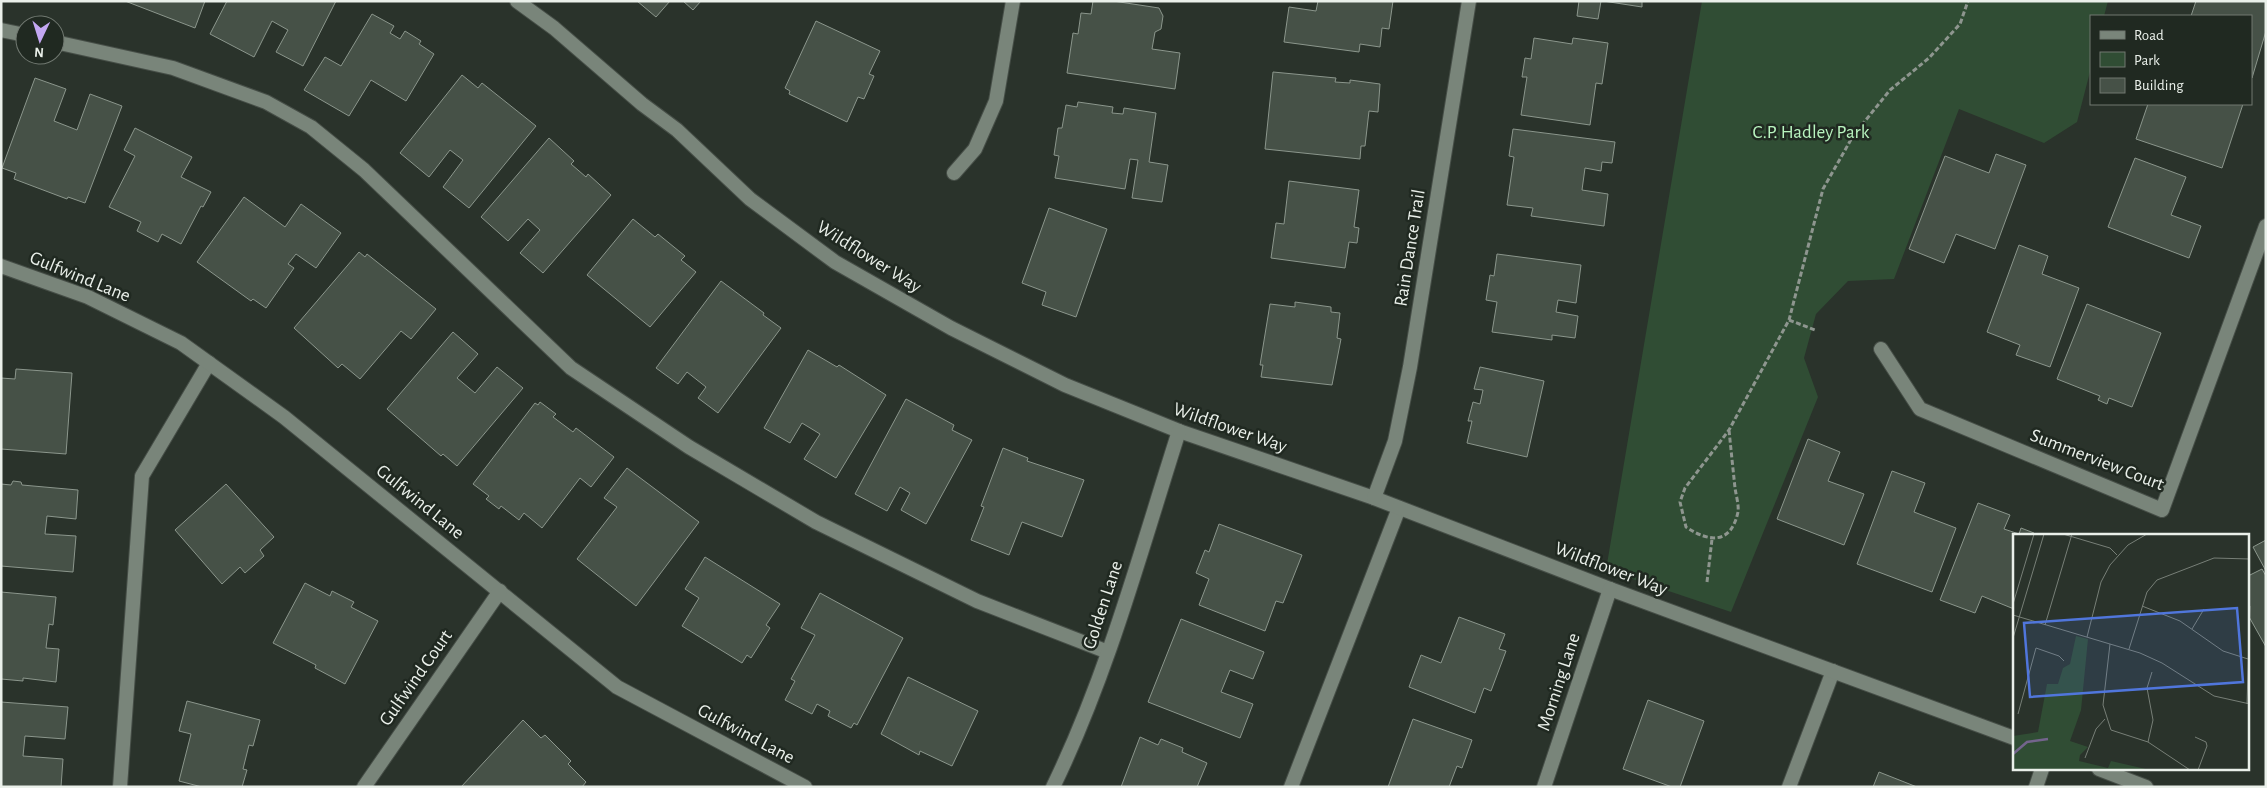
<svg xmlns="http://www.w3.org/2000/svg" width="2267" height="788" font-family="'Alegreya Sans',sans-serif">
<style>
.green{fill:#304d34}
.building{fill:#465147;stroke:#8b968c}
.lines{fill:none;stroke-linecap:round;stroke-linejoin:round}
.service-casing{stroke:#464e47;stroke-width:16}
.minor-casing{stroke:#464e47;stroke-width:16}
.path{stroke:#8e968f;stroke-width:3;stroke-dasharray:5 2.5;stroke-linecap:butt}
.service{stroke:#79857a;stroke-width:14}
.minor{stroke:#79857a;stroke-width:14}
.labels{text-anchor:middle;dominant-baseline:central;stroke-width:5;stroke-linejoin:round;paint-order:stroke}
.park-label{font-size:19px;fill:#b8f4bf;stroke:#202921}
.street-label{font-size:19px;fill:#eaf0ea;stroke:#202921}
.inset-river{fill:none;stroke:#73648c;stroke-width:2.5}
.inset-road{fill:none;stroke:#777f77;stroke-width:1}
.view{fill:#5076dc;fill-opacity:0.15;stroke:#5076dc;stroke-width:2.5}
.inset-edge{fill:none;stroke:#eaf0ea;stroke-width:2.5}
</style>
<rect width="100%" height="100%" fill="#2a332b"/>
<!-- green -->
<path class="green" d="M1702,1h406l-4,15h-13v52l-14,54 -33,21 -85,-34 -65,170 -46,2 -32,33 -12,44 14,39 -87,215 -125,-42z"/>
<!-- building -->
<g class="building">
<path d="M125,1h80l-10,27z"/>
<path d="M227,1h109l-33,65 -27,-14 12,-22 -16,-9 -18,36 -44,-23z"/>
<path d="M637,1h33l-14,16z"/>
<path d="M683,1h18l-8,9z"/>
<path d="M1093,1h20l46,7 4,8 -2,13 -6,3 -3,17 28,4 -5,36 -108,-16 6,-40 5,1 3,-21 10,1z"/>
<path d="M1318,1h75l-4,28 -7,-1 -2,19 -20,-3 -1,8 -75,-10 5,-35 27,4z"/>
<path d="M1579,1h22l-3,18 -21,-3z"/>
<path d="M1603,1h39v6z"/>
<path d="M2196,1h70v30l-14,47 -1,-62h-60z"/>
<path d="M372,14l22,12 -4,7 10,6 5,-8 16,10 -2,3 15,10 -28,47 -35,-21 -22,36 -45,-26 21,-33 16,9z"/>
<path d="M816,21l64,30 -11,23 5,2 -10,23 -6,-2 -11,25 -58,-28 1,-3 -5,-3z"/>
<path d="M1534,38l38,6 1,-6 35,5 -6,41 -6,-1 -6,42 -69,-10 6,-38h-5l3,-19 6,1z"/>
<path d="M1273,72l63,6 -1,4 15,1v-3l30,4 -2,28 -9,-1 -4,35h-4l-1,13 -95,-10z"/>
<path d="M462,75l16,13 4,-5 54,43 -67,82 -26,-21 20,-27 -13,-10 -21,27 -29,-24z"/>
<path d="M35,78l31,11 -12,32 23,9 13,-36 32,12 -37,97 -17,-6 -1,2 -53,-20 2,-6 -14,-5z"/>
<path d="M1078,102l35,5 -1,6 11,1 1,-6 32,5 -7,49 19,3 -6,37 -30,-4 6,-38 -8,-1 -5,30 -70,-11 4,-22 -5,-1 4,-27h4l4,-23 11,2z"/>
<path d="M2148,104h95l-21,64 -86,-29z"/>
<path d="M135,128l57,29 -11,20 30,15 -8,15 -2,-1 -20,38 -19,-10 -4,8 -21,-11 4,-9 -32,-15 26,-51 -11,-6z"/>
<path d="M1513,129l102,13 -3,21 -10,-1 -1,9 -16,-3 -3,22 26,4 -4,32 -73,-10 2,-8 -26,-3 7,-48 -5,-1z"/>
<path d="M549,138l25,23 -3,3 15,13 2,-3 23,21 -68,78 -23,-20 20,-23 -12,-11 -20,22 -27,-24z"/>
<path d="M1996,154l30,11 -31,84 -39,-15 -12,29 -35,-14 36,-93 44,17z"/>
<path d="M2135,158l51,19 -15,38 30,11 -12,32 -81,-31z"/>
<path d="M1289,181l70,9 -5,37 5,1 -2,15 -8,-1 -4,26 -74,-10 5,-35 8,1z"/>
<path d="M244,197l41,30 16,-23 40,29 -25,35 -20,-14 -8,10 6,4 -28,40 -13,-9 -2,2 -54,-39z"/>
<path d="M1049,208l58,21 -31,88 -34,-12 4,-13 -24,-9z"/>
<path d="M633,219l22,18 3,-3 27,22 -4,4 15,12 -46,55 -63,-52z"/>
<path d="M2019,245l29,11 -6,18 37,14 -29,79 -34,-12 4,-10 -33,-13z"/>
<path d="M359,252l6,5 2,-3 69,55 -25,30 -10,-8 -41,48 -18,-15 -4,4 -44,-40z"/>
<path d="M1497,254l84,11 -5,38 -18,-3 -2,12 22,4 -3,22 -23,-3v5l-60,-8 5,-30 -11,-2 4,-25 4,1z"/>
<path d="M721,281l43,32 -1,2 18,13 -63,85 -20,-15 8,-11 -19,-15 -9,12 -22,-16z"/>
<path d="M1295,302l36,5v5l9,1 -3,25 4,1 -9,46 -71,-8 2,-12h-3l10,-61 25,3z"/>
<path d="M2087,304l74,29 -29,74 -23,-9 -2,6 -9,-4 2,-4 -43,-17z"/>
<path d="M453,332l25,22 -21,24 18,15 22,-26 26,21 -66,78 -14,-12 -2,2 -54,-47z"/>
<path d="M808,350l29,17 2,-2 47,30 -50,83 -32,-19 16,-25 -18,-11 -12,20 -26,-15z"/>
<path d="M1480,367l64,14 -17,76 -60,-14 5,-22h-4l5,-19 7,2 3,-14 -9,-1z"/>
<path d="M16,369l56,4 -6,81 -65,-5v-71l14,1z"/>
<path d="M906,399l48,26 -2,5 20,10 -46,84 -25,-14 9,-17 -10,-6 -13,24 -32,-17z"/>
<path d="M540,402l16,12 -3,3 20,15 3,-4 38,29 -23,30 -11,-9 -38,50 -18,-15 -5,7 -18,-14 -2,3 -13,-10 3,-3 -16,-12 62,-81 3,2z"/>
<path d="M1808,439l32,13 -12,29 36,13 -20,51 -67,-26z"/>
<path d="M1003,448l25,10 -1,3 57,19 -22,57 -40,-15 -13,33 -38,-15 13,-33 -3,-1z"/>
<path d="M627,468l72,54 -63,84 -59,-47 40,-52 -13,-9z"/>
<path d="M1892,471l33,12 -11,29 42,16 -24,64 -75,-28z"/>
<path d="M13,481l8,1 1,3 56,5 -2,29 -29,-3 -2,18 31,2 -3,36 -72,-6v-82l10,1z"/>
<path d="M226,484l48,53 -14,13 4,6 -19,17 -5,-6 -18,17 -47,-54z"/>
<path d="M1978,503l32,12 -6,14 15,5 2,-6 13,5 -1,3h-19v73l-32,-13 -7,17 -35,-13z"/>
<path d="M1219,524l83,31 -19,48 -7,-2 -11,30 -66,-26 10,-26 -13,-6 9,-23 4,2z"/>
<path d="M2266,540v31l-13,-24z"/>
<path d="M705,557l75,47 -14,21 4,3 -19,30 -4,-3 -5,8 -60,-37 17,-28 -14,-9z"/>
<path d="M2262,569l4,7v71l-18,-32v-39z"/>
<path d="M305,583l25,13 2,-5 22,11 -3,5 27,14 -33,63 -30,-16 1,-3 -43,-22z"/>
<path d="M1,592l55,5 -3,28 -4,-1 -3,24 13,1 -3,33 -33,-4v3l-22,-2z"/>
<path d="M820,593l83,45 -46,87 -3,-2 -3,5 -23,-12 2,-5 -13,-7 -5,10 -27,-14 10,-19 -4,-2 24,-44 -14,-7z"/>
<path d="M1459,617l46,17 -6,15 7,2 -15,40 -7,-3 -9,25 -66,-26 12,-32 20,8z"/>
<path d="M1181,619l83,33 -11,27 -23,-9 -9,22 32,12 -13,34 -92,-36z"/>
<path d="M908,677l70,34 -26,55 -32,-15 -1,4 -38,-21z"/>
<path d="M1648,700l56,21 -24,66h-8l-49,-18z"/>
<path d="M187,701l73,19 -7,26 -4,-1 -6,24 4,1 -5,17h-40l-23,-6 12,-47 -12,-3z"/>
<path d="M1,702l67,5 -3,32 -40,-3 -2,20 40,3 -2,28h-60z"/>
<path d="M1413,719l59,21 -10,28 -5,-2 -8,21h-61z"/>
<path d="M523,720l18,18 4,-3 26,26 -3,3 18,18 -4,5h-121z"/>
<path d="M1140,737l18,8 3,-6 22,9 -1,4 25,11 -10,24h-76z"/>
<path d="M1879,772l38,15h-44z"/>
</g>
<g class="lines">
<defs>
<g id="service">
<path d="M1,30l24,5"/>
<path d="M55,42l118,26 93,34 45,25 53,43 207,198 118,79 127,75 161,79 131,51"/>
<path d="M120,787l22,-311 67,-113"/>
<path d="M1291,787l108,-279"/>
<path d="M1789,787l44,-116"/>
</g>
<g id="minor">
<path d="M517,1l37,27 88,76 35,26 73,69 85,63 116,66 114,57 114,46 195,67 236,91 404,149"/>
<path d="M954,173l21,-24 21,-48 17,-100"/>
<path d="M1,266l87,31 93,46 103,74 333,270 188,100"/>
<path d="M1881,349l39,60 242,101 104,-284"/>
<path d="M1374,498l21,-57 15,-74 59,-366"/>
<path d="M2099,769l47,18"/>
<path d="M364,787l136,-196"/>
<path d="M1053,787c55,-113 88,-237 126,-356"/>
<path d="M1544,787l66,-198"/>
<path d="M2036,787l6,-18"/>
</g>
</defs>
<!-- service casing -->
<use href="#service" class="service-casing"/>
<!-- minor casing -->
<use href="#minor" class="minor-casing"/>
<!-- path -->
<g class="path">
<path d="M1789,320l26,10"/>
<path d="M1729,430c2,20 4,39 6,58 1,7 4,17 3,24 -7,32 -28,31 -52,15l-6,-25 5,-14 44,-58 60,-110 34,-131 30,-53 37,-46 39,-32 31,-34 8,-23"/>
<path d="M1707,582l5,-43"/>
</g>
<!-- service -->
<use href="#service" class="service"/>
<!-- minor -->
<use href="#minor" class="minor"/>
</g>
<g class="labels">
<!-- park labels -->
<g class="park-label">
<text x="1811" y="132">C.P. Hadley Park</text>
</g>
<!-- street labels -->
<g class="street-label">
<text transform="translate(1410 248) rotate(-81)">Rain Dance Trail</text>
<text transform="translate(869 257) rotate(32)">Wildflower Way</text>
<text transform="translate(80 277) rotate(22)">Gulfwind Lane</text>
<text transform="translate(1230 428) rotate(19)">Wildflower Way</text>
<text transform="translate(2097 460) rotate(21)">Summerview Court</text>
<text transform="translate(420 502) rotate(39)">Gulfwind Lane</text>
<text transform="translate(1611 569) rotate(21)">Wildflower Way</text>
<text transform="translate(1103 605) rotate(-72)">Golden Lane</text>
<text transform="translate(416 678) rotate(-55)">Gulfwind Court</text>
<text transform="translate(1559 682) rotate(-72)">Morning Lane</text>
<text transform="translate(746 734) rotate(28)">Gulfwind Lane</text>
</g>
</g>
<!-- overview -->
<g transform="translate(2013 534)">
<rect width="236" height="236" fill="#2a332b"/>
<path d="M63,102l12,3 -7,71 -11,31 18,6 -8,8 -1,6 29,7 3,-7 39,9h-137v-34l25,-4 9,-48h11l5,-16 7,-4z" fill="#304d34"/>
<path class="inset-river" d="M0,220l14,-12 21,-3"/>
<path class="inset-road" d="M50,0l47,14 7,7M0,70l21,-70M129,72l38,15 43,30 25,8M0,81l127,38 22,10 52,33 36,8M32,91l27,-91M179,95l12,-20M74,103l14,-55 9,-17 18,-20 19,-11M0,104l31,-104M97,110l-7,61 8,25 37,12 42,28M116,115l18,-57 10,-12 57,-22 36,1M234,170l3,-98M5,180l18,-66 23,8 5,5M182,203l11,5 1,4 -9,24M135,208l5,-22 -6,-32 5,-16M72,224l11,-29 9,-10"/>
<path class="view" d="M224,74l6,74 -213,15 -6,-74z"/>
<rect width="236" height="236" class="inset-edge"/>
</g>
<!-- border -->
<rect width="2267" height="788" fill="none" stroke="#eaf0ea" stroke-width="5"/>
<!-- legend -->
<rect x="2090" y="15" width="162" height="90" fill="#202921" stroke="#717971"/>
<rect x="2100" y="31" width="25" height="8" fill="#79857a" stroke="#717971"/>
<text x="2134" y="40" font-size="15" fill="#eaf0ea">Road</text>
<rect x="2100" y="52" width="25" height="15" fill="#304d34" stroke="#717971"/>
<text x="2134" y="65" font-size="15" fill="#eaf0ea">Park</text>
<rect x="2100" y="78" width="25" height="15" fill="#465147" stroke="#717971"/>
<text x="2134" y="90" font-size="15" fill="#eaf0ea">Building</text>
<!-- north arrow -->
<g transform="translate(40 40) rotate(184)"><circle r="24" fill="#202921" stroke="#717971"/>
<path d="M0-4L9 19L0 12L-9 19Z" fill="#c3a7f2"/>
<text y="-8" font-size="14" font-weight="bold" text-anchor="middle" fill="#eaf0ea">N</text>
</g>
</svg>
